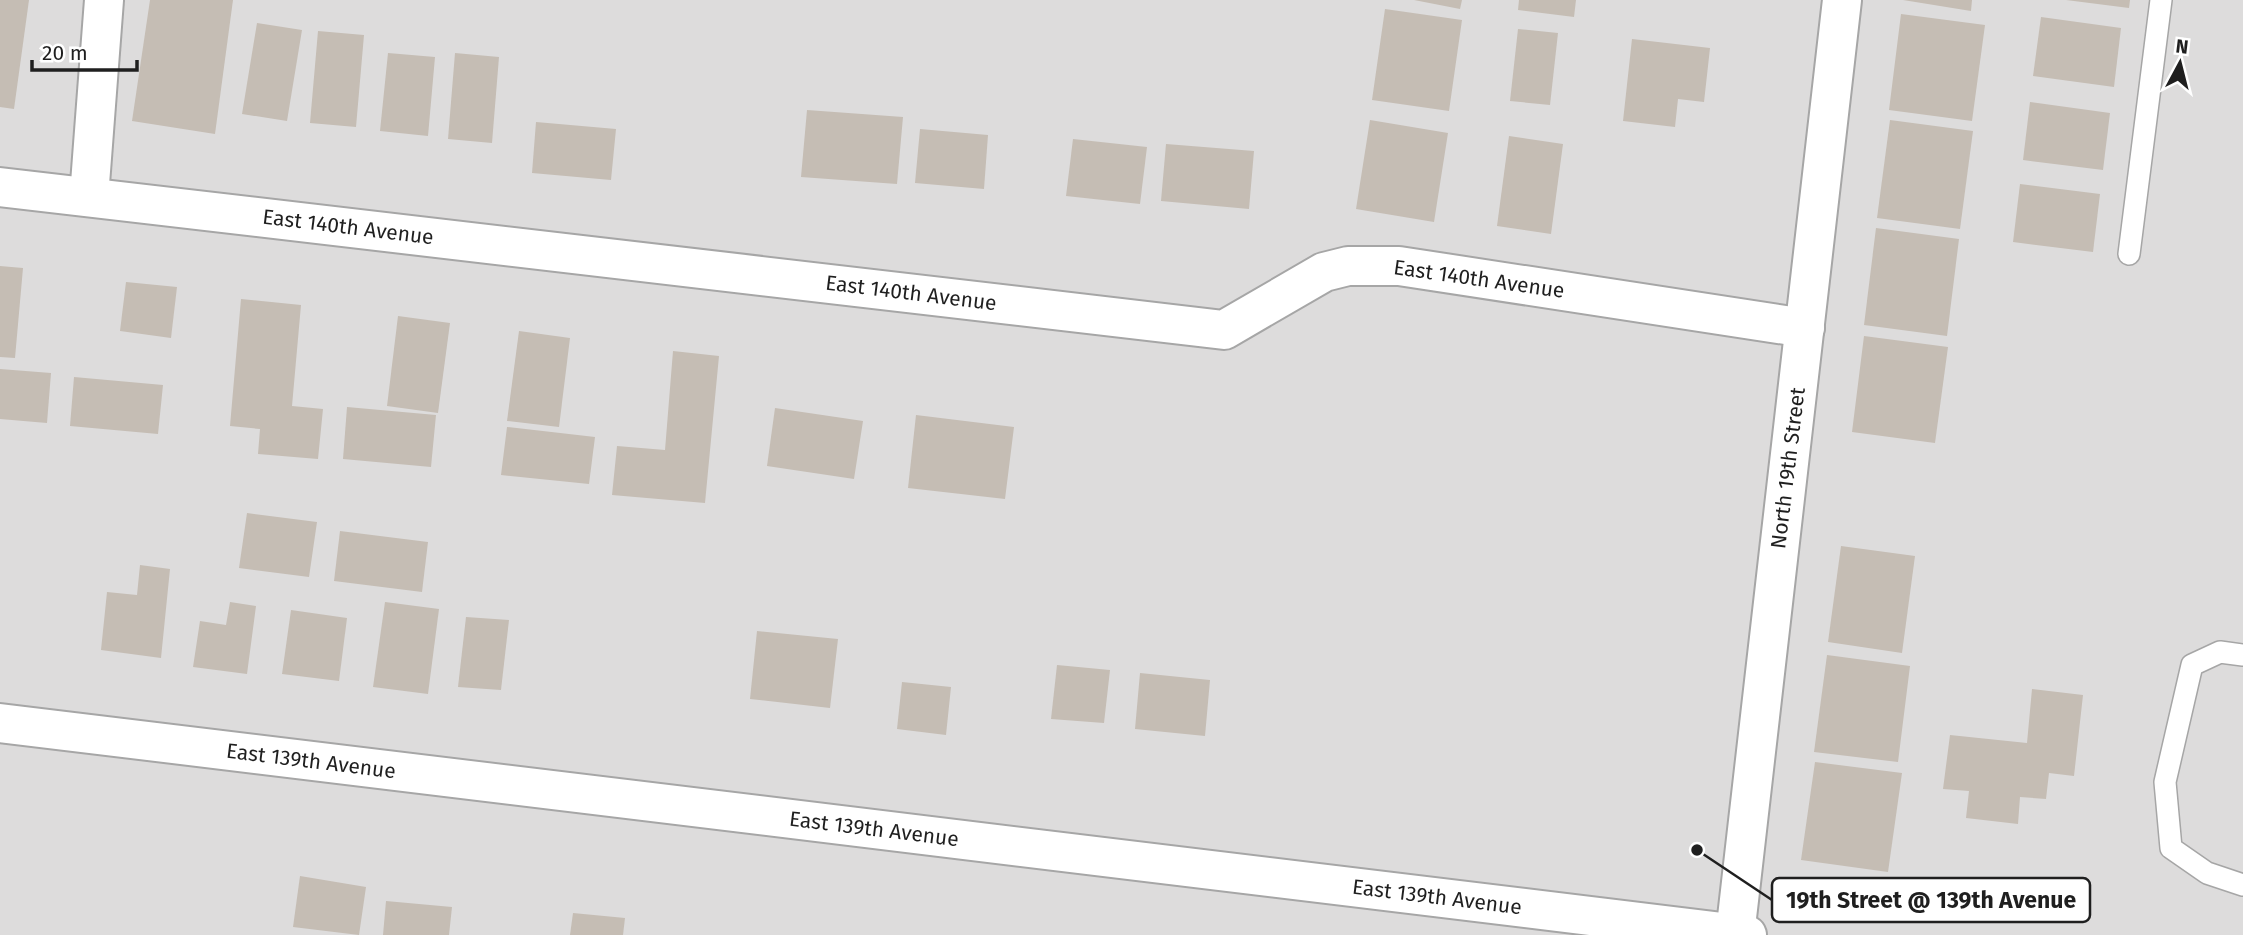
<svg xmlns="http://www.w3.org/2000/svg" width="2243" height="935" font-family="'Fira Sans',sans-serif">
<style>
.residential{fill:#dddcdc}
.building{fill:#c5bdb4}
.lines{fill:none;stroke-linecap:round;stroke-linejoin:round}
.service-casing{stroke:#a6a6a6;stroke-width:24}
.minor-casing{stroke:#a6a6a6;stroke-width:42}
.service{stroke:#fff;stroke-width:21}
.minor{stroke:#fff;stroke-width:38}
.labels{text-anchor:middle;dominant-baseline:central;stroke-width:5;stroke-linejoin:round;paint-order:stroke}
.street-label{font-size:21px;fill:#1f1f1f;stroke:#fff}
.leader{fill:none;stroke:#1f1f1f;stroke-width:2.5}
.callout-dot{fill:#1f1f1f;stroke:#fff;stroke-width:2.5}
.callout{fill:#fff;stroke:#1f1f1f;stroke-width:2.5}
.callout-label{font-size:23px;text-anchor:middle;font-weight:bold;fill:#1f1f1f}
</style>
<rect width="100%" height="100%" fill="#f0eee5"/>
<!-- residential -->
<rect class="residential" x="0" y="0" width="2243" height="935"/>
<!-- building -->
<g class="building">
<path d="M0,0h29l-15,109 -14,-2z"/>
<path d="M150,0h83l-18,134 -83,-13z"/>
<path d="M1414,0h48l-2,9z"/>
<path d="M1519,0h57l-2,17 -56,-7z"/>
<path d="M1903,0h69l-1,11z"/>
<path d="M2066,0h64l-1,8z"/>
<path d="M1385,9l77,11 -13,91 -77,-11z"/>
<path d="M1901,14l84,11 -13,96 -83,-11z"/>
<path d="M2041,17l80,11 -7,59 -81,-11z"/>
<path d="M257,23l45,7 -15,91 -45,-7z"/>
<path d="M1518,29l40,4 -8,72 -40,-4z"/>
<path d="M318,31l46,4 -8,92 -46,-4z"/>
<path d="M1632,39l78,9 -6,54 -26,-3 -3,28 -52,-6z"/>
<path d="M388,53l47,4 -7,79 -48,-5z"/>
<path d="M455,53l44,4 -7,86 -44,-4z"/>
<path d="M2030,102l80,11 -7,57 -80,-10z"/>
<path d="M807,110l96,7 -6,67 -96,-7z"/>
<path d="M1370,120l78,13 -14,89 -78,-13z"/>
<path d="M1890,120l83,11 -13,98 -83,-11z"/>
<path d="M536,122l80,7 -5,51 -79,-7z"/>
<path d="M920,129l68,6 -4,54 -69,-6z"/>
<path d="M1509,136l54,8 -12,90 -54,-8z"/>
<path d="M1073,139l74,8 -7,57 -74,-8z"/>
<path d="M1166,144l88,7 -5,58 -88,-8z"/>
<path d="M2020,184l80,10 -7,58 -80,-10z"/>
<path d="M1876,228l83,11 -12,97 -83,-11z"/>
<path d="M0,266l23,2 -8,90 -15,-1z"/>
<path d="M126,282l51,5 -6,51 -51,-7z"/>
<path d="M241,299l60,6 -9,101 31,3 -5,50 -60,-5 2,-25 -30,-3z"/>
<path d="M398,316l52,7 -12,90 -51,-7z"/>
<path d="M519,331l51,7 -11,89 -52,-6z"/>
<path d="M1864,336l84,11 -13,96 -83,-11z"/>
<path d="M673,351l46,5 -14,147 -93,-8 5,-49 48,4z"/>
<path d="M0,369l51,4 -4,50 -47,-4z"/>
<path d="M74,377l89,8 -5,49 -88,-8z"/>
<path d="M347,407l89,8 -5,52 -88,-8z"/>
<path d="M775,408l88,13 -9,58 -87,-13z"/>
<path d="M916,415l98,12 -9,72 -97,-11z"/>
<path d="M507,427l88,10 -6,47 -88,-9z"/>
<path d="M247,513l70,9 -8,55 -70,-9z"/>
<path d="M340,531l88,11 -6,50 -88,-11z"/>
<path d="M1841,546l74,10 -13,97 -74,-11z"/>
<path d="M140,565l30,4 -9,89 -60,-8 6,-58 30,3z"/>
<path d="M230,602l26,4 -9,68 -54,-7 7,-46 26,4z"/>
<path d="M385,602l54,7 -11,85 -55,-7z"/>
<path d="M291,610l56,8 -8,63 -57,-7z"/>
<path d="M466,617l43,3 -8,70 -43,-3z"/>
<path d="M757,631l81,8 -8,69 -80,-9z"/>
<path d="M1827,655l83,11 -12,96 -84,-10z"/>
<path d="M1057,665l53,5 -6,53 -53,-4z"/>
<path d="M1140,673l70,7 -5,56 -70,-7z"/>
<path d="M902,682l49,5 -5,48 -49,-6z"/>
<path d="M2032,689l51,6 -9,81 -25,-3 -3,26 -26,-2 -2,27 -52,-6 3,-27 -26,-2 7,-54 77,8z"/>
<path d="M1815,762l87,11 -14,99 -87,-12z"/>
<path d="M300,876l66,11 -7,48 -66,-8z"/>
<path d="M386,901l66,6 -3,28h-66z"/>
<path d="M573,913l52,5 -2,17h-53z"/>
</g>
<g class="lines">
<defs>
<g id="service">
<path d="M2129,254l32,-254"/>
<path d="M2243,655l-23,-3 -28,13 -27,117 6,66 36,25 36,12"/>
</g>
<g id="minor">
<path d="M0,187l1224,143 100,-58 24,-6h51l406,62"/>
<path d="M89,197l15,-197"/>
<path d="M0,723l1747,212"/>
<path d="M1735,935l107,-935"/>
</g>
</defs>
<!-- service casing -->
<use href="#service" class="service-casing"/>
<!-- minor casing -->
<use href="#minor" class="minor-casing"/>
<!-- service -->
<use href="#service" class="service"/>
<!-- minor -->
<use href="#minor" class="minor"/>
</g>
<g class="labels">
<!-- street labels -->
<g class="street-label">
<text transform="translate(348 227) rotate(7)">East 140th Avenue</text>
<text transform="translate(1479 279) rotate(8)">East 140th Avenue</text>
<text transform="translate(911 293) rotate(7)">East 140th Avenue</text>
<text transform="translate(1788 468) rotate(-83)">North 19th Street</text>
<text transform="translate(311 761) rotate(7)">East 139th Avenue</text>
<text transform="translate(874 829) rotate(7)">East 139th Avenue</text>
<text transform="translate(1437 897) rotate(7)">East 139th Avenue</text>
</g>
</g>
<!-- callouts -->
<path class="leader" d="M1697 850L1772 900"/>
<circle class="callout-dot" cx="1697" cy="850" r="7"/>
<rect class="callout" x="1772" y="878" width="318" height="44" rx="7"/>
<g class="callout-label">
<text x="1931" y="908">19th Street @ 139th Avenue</text>
</g>
<!-- north arrow -->
<g transform="translate(2180 63) rotate(7)" stroke="#ffffff" stroke-width="5" paint-order="stroke">
<path d="M0-5L12 26L0 18L-12 26Z" fill="#1f1f1f"/>
<text y="-10" font-size="19" font-weight="bold" text-anchor="middle" fill="#1f1f1f">N</text>
</g>
<!-- scale -->
<path d="M32 60v10h105v-10" fill="none" stroke="#1f1f1f" stroke-width="3.5"/>
<text x="42" y="60" font-size="21" fill="#1f1f1f" stroke="#ffffff" stroke-width="5" paint-order="stroke">20 m</text>
</svg>
